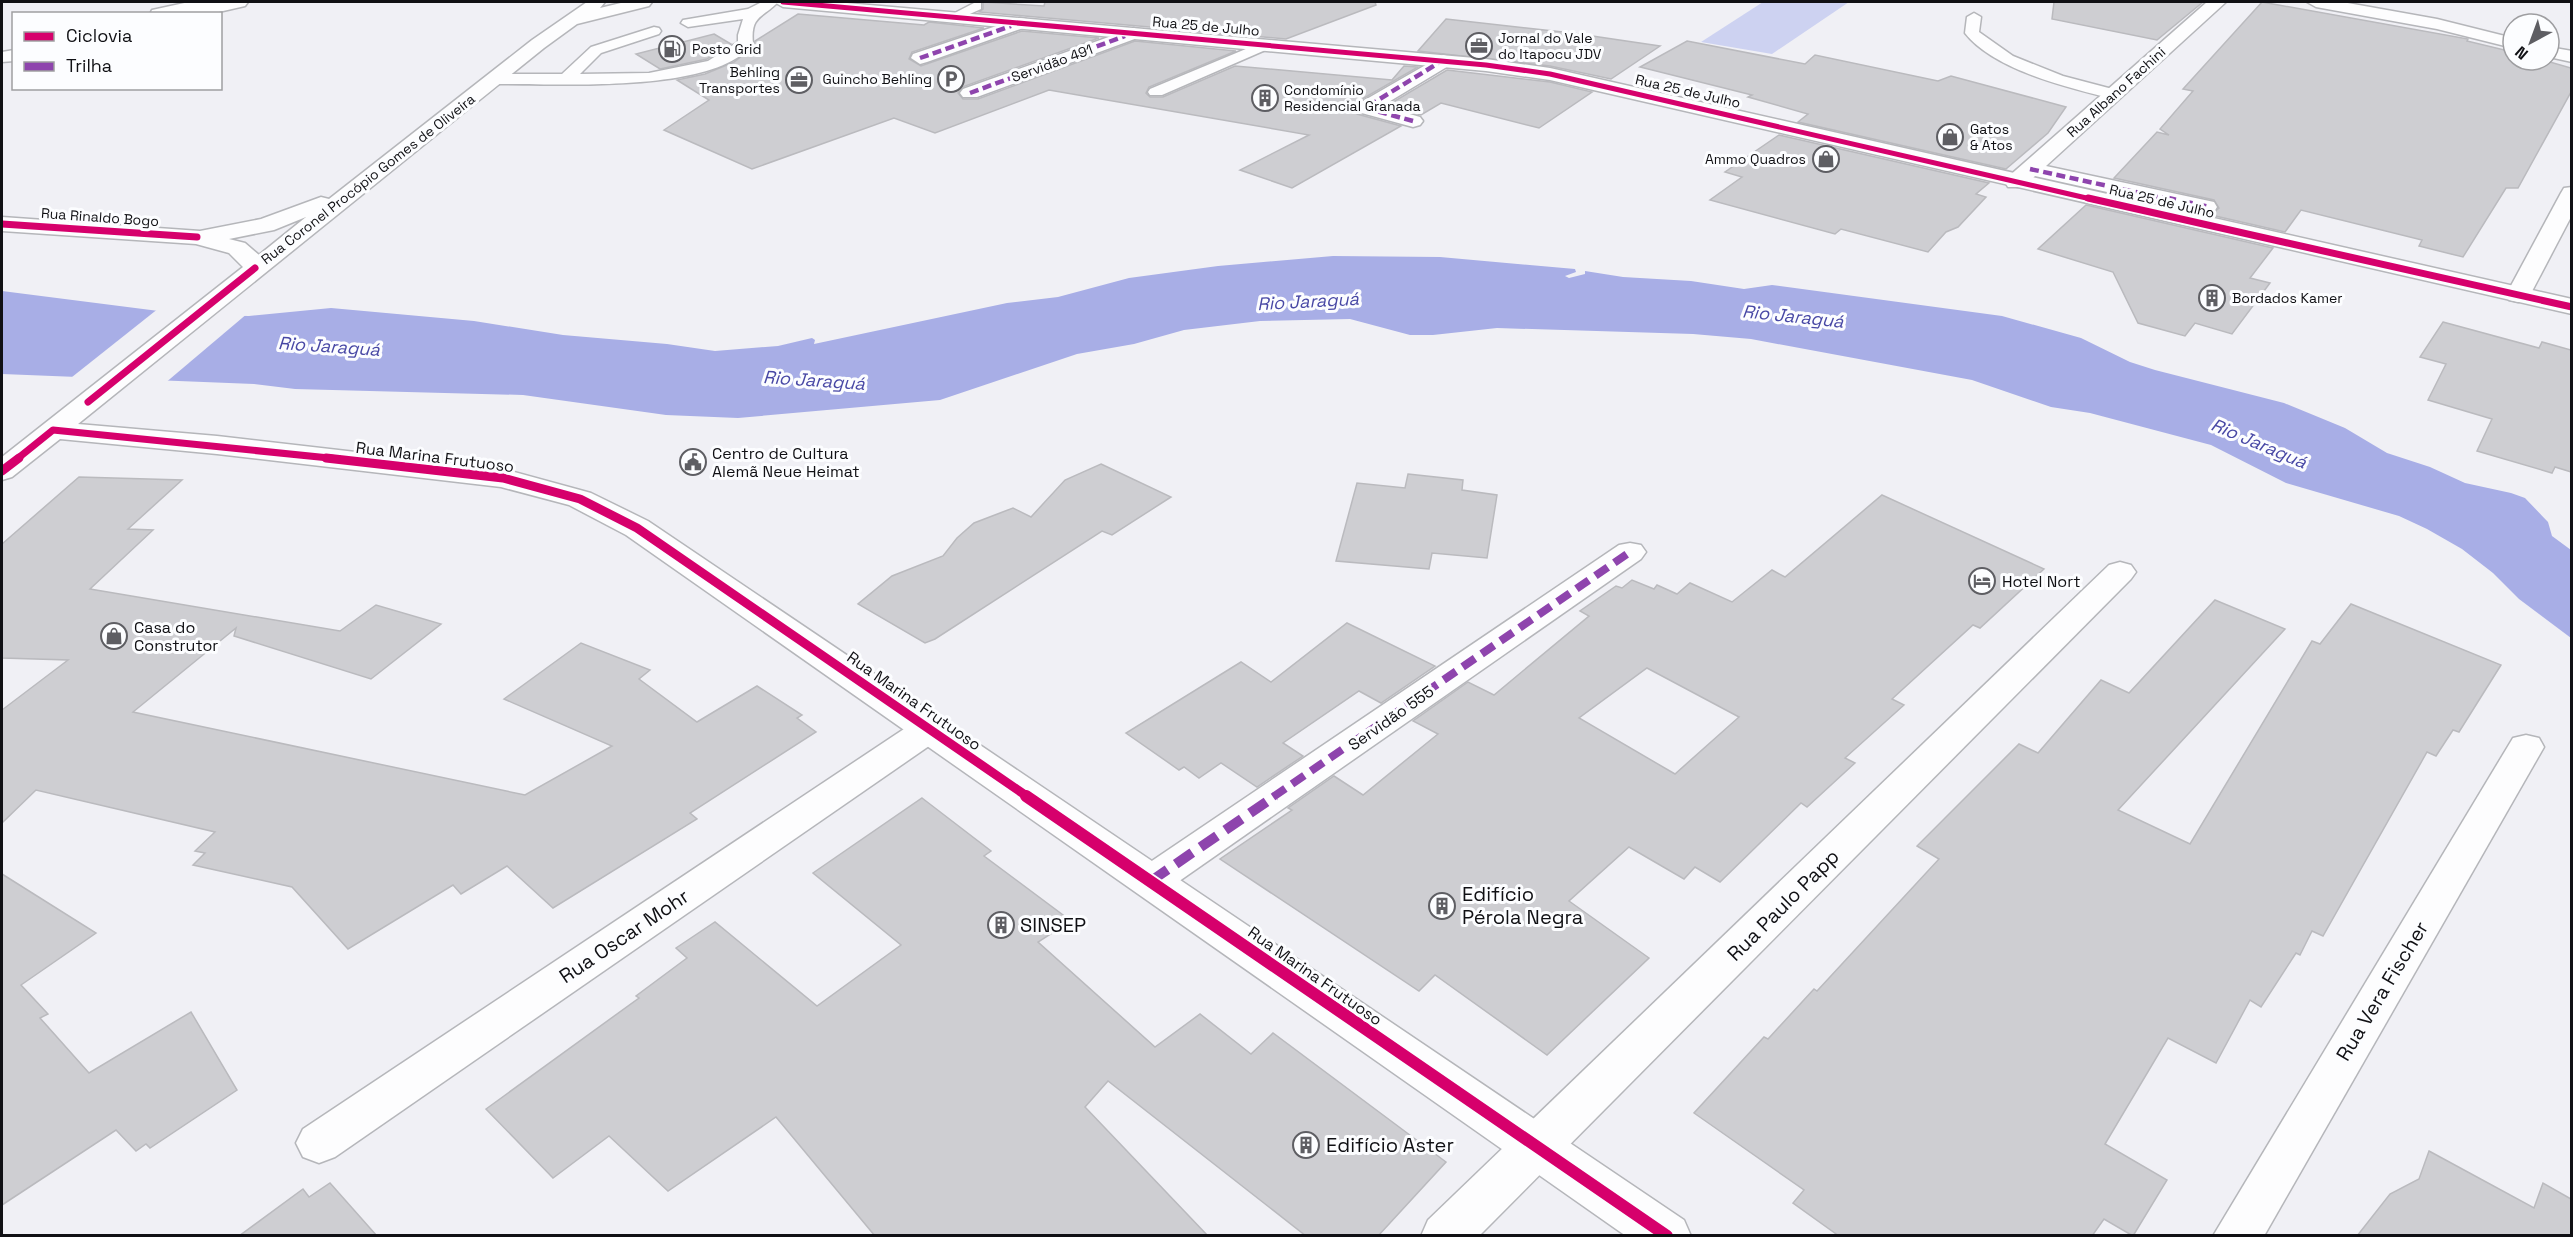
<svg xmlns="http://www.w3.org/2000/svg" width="2573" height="1237" font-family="'Space Grotesk',sans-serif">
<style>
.green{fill:#cdd2f1}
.water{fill:#a8aee6}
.pier{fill:#f0f0f5}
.building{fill:#ceced2;stroke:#bababe;stroke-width:1.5;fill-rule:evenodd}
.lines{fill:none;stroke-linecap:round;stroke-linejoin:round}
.lane-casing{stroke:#b5b6ba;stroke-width:3}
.street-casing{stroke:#b5b6ba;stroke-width:3}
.secondary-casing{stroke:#b5b6ba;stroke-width:3}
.lane{fill:#fdfdfe;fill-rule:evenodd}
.street{fill:#fdfdfe;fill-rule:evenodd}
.secondary{fill:#fdfdfe;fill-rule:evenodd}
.quiet-far3{stroke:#8e44ad;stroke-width:4.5;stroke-dasharray:9 4.5;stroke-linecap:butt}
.quiet-far2{stroke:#8e44ad;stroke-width:6;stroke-dasharray:11 6;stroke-linecap:butt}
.quiet-far1{stroke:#8e44ad;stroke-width:8;stroke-dasharray:15 8;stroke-linecap:butt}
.quiet{stroke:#8e44ad;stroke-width:10;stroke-dasharray:20 10;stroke-linecap:butt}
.cycleway-far3-casing{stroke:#fcfdff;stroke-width:8}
.cycleway-far2-casing{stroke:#fcfdff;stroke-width:10}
.cycleway-far1-casing{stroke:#fcfdff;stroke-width:13}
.cycleway-casing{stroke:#fcfdff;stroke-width:16}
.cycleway-far3{stroke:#d6006c;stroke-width:5}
.cycleway-far2{stroke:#d6006c;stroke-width:7}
.cycleway-far1{stroke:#d6006c;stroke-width:9}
.cycleway{stroke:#d6006c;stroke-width:12}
.labels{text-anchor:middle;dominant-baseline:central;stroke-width:6;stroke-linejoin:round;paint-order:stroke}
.far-street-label{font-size:14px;fill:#101014;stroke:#fcfdff}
.far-poi-label{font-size:14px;fill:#101014;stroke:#fcfdff;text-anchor:start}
.poi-label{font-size:16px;fill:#101014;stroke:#fcfdff;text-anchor:start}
.street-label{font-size:16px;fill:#101014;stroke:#fcfdff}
.water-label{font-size:18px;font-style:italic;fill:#4848a5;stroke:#fcfdff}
.near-poi-label{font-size:20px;fill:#101014;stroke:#fcfdff;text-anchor:start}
.near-street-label{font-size:20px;fill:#101014;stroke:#fcfdff}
</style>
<rect width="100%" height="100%" fill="#f0f0f5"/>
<!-- green -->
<path class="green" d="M1763,2h86l-77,52 -71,-12z"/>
<!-- water -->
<path class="water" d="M1333,256l107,1 135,12 1,3 -11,4 4,2 16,-4v-3l38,6 68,4 53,8 28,-4 230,31 79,22 49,24 25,8 129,33 61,25 42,25 43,14 35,16 46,10 14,5 23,24 4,14 19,14v88l-52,-39 -26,-26 -31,-24 -35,-20 -28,-13 -113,-33 -75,-38 -121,-32 -39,-6 -79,-27 -221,-41 -58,-5 -196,-6 -64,7h-23l-60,-16 -90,2 -76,9 -50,14 -57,10 -137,46 -202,18 -72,-3 -143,-20 -228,-6 -41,-5 -252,-10v-83l188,24 59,1 82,-8 143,13 89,14 104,9 48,7 63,-5 34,-8 3,2 -1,4 193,-41 51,-6 71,-19 89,-12z"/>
<!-- pier -->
<path class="pier" d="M159,308l89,5 -84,71 -97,-3z"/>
<!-- building -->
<g class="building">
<path d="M983,2l61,4 1,-4h330l1,3 -90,34 -307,-27 4,-3z"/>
<path d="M2054,2h149l-46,38 -105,-21z"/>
<path d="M2262,2l206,37 -1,2 46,11v8h30l28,8v24l-53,96h-12l-43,69 -44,-11 3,-6 -121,-30 -16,22 -74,-17 8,-7 -5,-8 -100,-22 43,-46 12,3 -9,-6 33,-38 -10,-2z"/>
<path d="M798,14l126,11 5,-3 55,6 -72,24 -3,7 12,7 101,-35 77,7 -137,49 -4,6 5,6h15l157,-58 101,10 -87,36 -3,6 4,4h13l72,-31 157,14 12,-14 14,1 -61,35 -4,6 4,6 44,12 -109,62 -52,-18 69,-35 -260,-45 -114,43 -41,-15 -142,51 -88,-39 45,-30 -32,-20 28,-6 29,-12 20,-16 1,-5z"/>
<path d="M1446,19l126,14 88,13 -49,33 -61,-13 -132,-15z"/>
<path d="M714,34l17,10 -24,15 -47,10 -24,-15z"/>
<path d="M1687,41l118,23 10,-9 123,26 13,-5 115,31 -18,26 -42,36 -208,-47 10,-8 -60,-17 4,-2 -112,-28z"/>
<path d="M1447,70l103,12 42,10 -53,36 -98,-25 -20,12 -33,-10z"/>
<path d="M1779,135l210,48 -13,11 10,3 -28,30 -12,5 -18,20 -87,-23 -6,5 -125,-34 32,-23 -17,-5z"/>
<path d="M2086,205l187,43 -23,30 20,5 -38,51 -37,-11 -10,13 -47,-13 -25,-51 -75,-23z"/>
<path d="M2443,322l96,26 3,-6 29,8v122l-16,-5 -3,6 -75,-22 15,-32 -64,-19 18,-36 -26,-7z"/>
<path d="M1101,464l70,33 -59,38 -10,-4 -167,108 -10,4 -67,-39 34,-28 51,-20 14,-18 17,-15 39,-15 18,9 34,-37z"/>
<path d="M1408,474l55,6 -1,10 35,5 -10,63 -55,-5 -3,16 -93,-8 21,-78 48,5z"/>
<path d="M79,477l103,3 -54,49 25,1 -63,59 250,42 36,-26 65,19 -70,55 -137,-43 2,-8 -103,84 392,83 87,-49 -108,-47 77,-56 69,27 -11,9 58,43 60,-36 45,29 -5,3 19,14 -126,81 7,6 -144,89 -46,-42 -46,28 -8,-9 -105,64 -56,-62 -99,-22 12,-12 -10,-2 20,-19 -179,-42 -34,33v-113l66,-50 -66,-2v-114z"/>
<path d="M1882,495l162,74 -64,59 -7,-3 -81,74 12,6 -59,53 10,5 -48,44 -6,-4 -81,79 -25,-15 -11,12 -55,-32 -60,54 80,57 -102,97 -112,-80 -16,16 -199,-132 72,-49 -4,-2 46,-32 29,19 75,-61 -25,-13 55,-39 26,13 95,-79 -9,-5 36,-25 6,2 10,-8 22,9 3,-4 20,9 13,-11 42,19 40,-32 13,7zM1647,668l92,49 -64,57 -96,-56z"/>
<path d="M2215,600l70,29 -167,181 72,34 122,-203 8,3 31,-40 150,61 -42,67 -6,-2 -17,26 -9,-4 -104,184 -11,-5 -12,24 -4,-2 -35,54 -11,-7 -34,63 -48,-25 -63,106 62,36 -34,56 -29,-17 -12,17h-253l-46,-33 11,-13 -110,-77 70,-76 4,2 46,-50 3,2 122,-132 -22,-13 102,-102 19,9 63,-73 28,13z"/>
<path d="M1347,623l88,43 -54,37 -22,-12 -76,52 20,13 -46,31 -36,-24 -22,15 -15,-11 -5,3 -53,-37 115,-71 30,20z"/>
<path d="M922,798l69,53 -7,5 87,65 -33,21 117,105 45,-33 51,40 22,-21 173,129 -68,74h-72l-198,-155 -23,26 123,129h-333l-99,-119 -108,74 -59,-55 -56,42 -67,-69 153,-111 -3,-2 51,-38 -11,-10 39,-26 102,84 84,-61 -88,-72z"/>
<path d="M2,874l94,59 -75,52 27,29 -8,4 49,55 102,-61 46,78 -87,58 -4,-4 -10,7 -20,-21 -114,75z"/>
<path d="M2429,1151l105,57 9,-25 28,16v37h-214l33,-42 29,-15z"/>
<path d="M330,1183l47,53h-138l64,-47 6,8z"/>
</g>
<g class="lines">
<defs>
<g id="lane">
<path d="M762,2h16c-15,16 -28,13 -25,42 -40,51 -198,39 -259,40l-8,-5 8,-5h68l29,-27 63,-20 5,1 2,3 -2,3 -58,19 -21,21 69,-1 59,-12 30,-19v-7l5,-16 -55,8 -7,-4 2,-3 65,-11z"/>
<path d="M976,2l5,1v6l-27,12 -7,-4z"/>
<path d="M1974,13l7,4 -2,15 34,24 50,20 57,15 2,3 -8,5c-45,-11 -120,-29 -149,-66l2,-16z"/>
<path d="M1265,41l5,1 2,3 -2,3 -108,47h-12l-2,-3 2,-3z"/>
</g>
<g id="street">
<path d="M2207,2h19l-180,164 168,36 3,5 -3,5 -8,2 -171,-38 -11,11h-16l-3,-5 3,-5z"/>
<path d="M2307,2h35l95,17 76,19v10l-76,-19 -121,-22z"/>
<path d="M1020,18l6,1 3,4 -3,4 -99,35 -7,2 -9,-6 2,-4z"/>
<path d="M1134,28l9,5 -3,4 -163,60h-14l-3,-4 3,-4z"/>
<path d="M2549,47l23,4v11l-23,-5z"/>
<path d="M1443,55l7,2 2,4 -2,4 -68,41 38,11 3,4 -3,4 -7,2 -55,-15 -3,-4 3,-4z"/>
<path d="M2572,187v28l-42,80 -3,5 -9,2 -9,-2 -3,-5 55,-102 3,-5z"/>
<path d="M1630,543l11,2 5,7 -5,7 -476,332 -14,5 -14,-5 -6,-10 6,-10 482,-326z"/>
<path d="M2120,562l11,3 5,7 -5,7 -652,657h-58l7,-16 681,-655z"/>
<path d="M929,717l13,4 5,8 -5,8 -607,420 -16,6 -16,-6 -7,-14 7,-14 613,-408z"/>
<path d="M2526,735l13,3 5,9 -280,489h-51l300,-498z"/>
</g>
<g id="secondary">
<path d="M189,2h59l-3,4 -35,8h-60l2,-4z"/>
<path d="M587,2h18l-5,6 25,-6h27l-3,4 -72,18 -33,24 -466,376 139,12 286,33 88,24 57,28 1036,699 7,16h-65l-1000,-701 -57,-30 -68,-18 -284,-33 -157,-15 -48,38 -10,3v-23l241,-190 -14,-14 -33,-9 -194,-13v-14l198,14 61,-12 60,-22 8,2 203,-159zM306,217l-47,38 -14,-12 -16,-4 45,-9z"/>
<path d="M774,2h61l651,57 64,9 1022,231v15l-1022,-234 -64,-9 -703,-64z"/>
<path d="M14,50v11l-12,1v-10z"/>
</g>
</defs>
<!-- lane casing -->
<use href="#lane" class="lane-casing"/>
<!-- street casing -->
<use href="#street" class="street-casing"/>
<!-- secondary casing -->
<use href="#secondary" class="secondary-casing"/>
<!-- lane -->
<use href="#lane" class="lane"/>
<!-- street -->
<use href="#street" class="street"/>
<!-- secondary -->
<use href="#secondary" class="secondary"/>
<!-- quiet-far3 -->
<g class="quiet-far3">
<path d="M920,58l91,-32"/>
<path d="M970,93l155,-57"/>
<path d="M1413,121l-48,-13 75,-46"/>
<path d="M2030,169l142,31"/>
</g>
<!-- quiet-far2 -->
<path class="quiet-far2" d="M2165,198l41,9"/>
<!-- quiet-far1 -->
<path class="quiet-far1" d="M1273,797l357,-245"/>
<!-- quiet -->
<path class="quiet" d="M1151,881l124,-85"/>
<defs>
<path id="cycleway-far3" d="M783,2l703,63 64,9 545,126"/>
<g id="cycleway-far2">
<path d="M2088,198l484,109"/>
<path d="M2,224l195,13"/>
<path d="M88,402l167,-134"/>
<path d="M17,459l36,-29 286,29"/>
</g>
<g id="cycleway-far1">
<path d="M326,458l177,20 77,21 57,29 391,269"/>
<path d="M2,471l17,-13"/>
</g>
<path id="cycleway" d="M1026,796l641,440"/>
</defs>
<!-- cycleway-far3 casing -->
<use href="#cycleway-far3" class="cycleway-far3-casing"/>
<!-- cycleway-far2 casing -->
<use href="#cycleway-far2" class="cycleway-far2-casing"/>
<!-- cycleway-far1 casing -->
<use href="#cycleway-far1" class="cycleway-far1-casing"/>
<!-- cycleway casing -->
<use href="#cycleway" class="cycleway-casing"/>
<!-- cycleway-far3 -->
<use href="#cycleway-far3" class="cycleway-far3"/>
<!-- cycleway-far2 -->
<use href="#cycleway-far2" class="cycleway-far2"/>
<!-- cycleway-far1 -->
<use href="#cycleway-far1" class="cycleway-far1"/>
<!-- cycleway -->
<use href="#cycleway" class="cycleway"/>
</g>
<!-- icons -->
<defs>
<symbol id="office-ring" viewBox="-11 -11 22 22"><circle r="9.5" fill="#fcfdff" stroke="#5e5e63" stroke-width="1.5"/><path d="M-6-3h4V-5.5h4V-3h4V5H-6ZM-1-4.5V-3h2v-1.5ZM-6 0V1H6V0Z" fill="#5e5e63"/></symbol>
<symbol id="fuel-ring" viewBox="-11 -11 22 22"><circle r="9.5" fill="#fcfdff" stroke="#5e5e63" stroke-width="1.5"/><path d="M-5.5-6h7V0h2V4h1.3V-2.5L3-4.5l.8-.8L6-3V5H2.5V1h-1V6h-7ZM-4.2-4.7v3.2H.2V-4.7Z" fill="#5e5e63"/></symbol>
<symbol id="parking-ring" viewBox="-11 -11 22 22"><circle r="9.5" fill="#fcfdff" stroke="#5e5e63" stroke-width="1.5"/><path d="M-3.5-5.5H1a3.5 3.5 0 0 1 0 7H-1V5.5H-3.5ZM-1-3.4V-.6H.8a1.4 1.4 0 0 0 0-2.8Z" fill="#5e5e63"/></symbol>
<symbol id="building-ring" viewBox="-11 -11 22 22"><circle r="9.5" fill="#fcfdff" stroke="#5e5e63" stroke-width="1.5"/><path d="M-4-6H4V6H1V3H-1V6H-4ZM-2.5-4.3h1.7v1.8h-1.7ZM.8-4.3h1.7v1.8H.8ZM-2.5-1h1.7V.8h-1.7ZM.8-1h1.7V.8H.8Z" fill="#5e5e63"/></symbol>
<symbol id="shop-ring" viewBox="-11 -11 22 22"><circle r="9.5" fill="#fcfdff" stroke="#5e5e63" stroke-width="1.5"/><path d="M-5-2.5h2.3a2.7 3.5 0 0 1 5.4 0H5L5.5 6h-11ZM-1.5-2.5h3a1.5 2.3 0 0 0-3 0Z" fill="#5e5e63"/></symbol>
<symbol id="civic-ring" viewBox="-11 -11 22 22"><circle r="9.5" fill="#fcfdff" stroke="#5e5e63" stroke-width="1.5"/><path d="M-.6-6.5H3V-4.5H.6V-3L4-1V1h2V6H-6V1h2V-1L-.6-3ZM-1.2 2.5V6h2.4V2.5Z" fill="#5e5e63"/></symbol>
<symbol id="hotel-ring" viewBox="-11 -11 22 22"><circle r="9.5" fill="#fcfdff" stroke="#5e5e63" stroke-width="1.5"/><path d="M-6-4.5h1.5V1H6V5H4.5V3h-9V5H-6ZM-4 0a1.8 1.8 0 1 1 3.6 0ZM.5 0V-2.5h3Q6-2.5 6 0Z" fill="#5e5e63"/></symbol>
</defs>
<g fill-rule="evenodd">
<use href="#office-ring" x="1464" y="31" width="30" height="30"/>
<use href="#fuel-ring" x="657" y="34" width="30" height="30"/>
<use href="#parking-ring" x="936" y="64" width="30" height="30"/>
<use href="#office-ring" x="784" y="65" width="30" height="30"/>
<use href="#building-ring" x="1250" y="83" width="30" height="30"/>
<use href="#shop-ring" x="1935" y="122" width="30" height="30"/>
<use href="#shop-ring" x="1811" y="144" width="30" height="30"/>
<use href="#building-ring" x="2197" y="283" width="30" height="30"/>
<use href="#civic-ring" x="678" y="447" width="30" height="30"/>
<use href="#hotel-ring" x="1967" y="566" width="30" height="30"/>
<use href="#shop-ring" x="99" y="621" width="30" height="30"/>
<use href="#building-ring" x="1427" y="891" width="30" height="30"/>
<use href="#building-ring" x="986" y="910" width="30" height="30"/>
<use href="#building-ring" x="1291" y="1130" width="30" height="30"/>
</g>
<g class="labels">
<!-- far-street labels -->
<g class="far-street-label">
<text transform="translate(1206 26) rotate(5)">Rua 25 de Julho</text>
<text transform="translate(1052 63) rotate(-20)">Servidão 491</text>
<text transform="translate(1688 91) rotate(13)">Rua 25 de Julho</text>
<text transform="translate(2116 92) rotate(-42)">Rua Albano Fachini</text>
<text transform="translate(368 179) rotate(-38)">Rua Coronel Procópio Gomes de Oliveira</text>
<text transform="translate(2162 201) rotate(13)">Rua 25 de Julho</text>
<text transform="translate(100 217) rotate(4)">Rua Rinaldo Bogo</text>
</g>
<!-- far-poi labels -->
<g class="far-poi-label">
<text x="1498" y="38">Jornal do Vale<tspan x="1498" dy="16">do Itapocu JDV</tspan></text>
<text x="692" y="49">Posto Grid</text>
<text x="780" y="72" text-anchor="end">Behling<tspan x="780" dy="16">Transportes</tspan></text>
<text x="932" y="79" text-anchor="end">Guincho Behling</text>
<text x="1284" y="90">Condomínio<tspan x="1284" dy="16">Residencial Granada</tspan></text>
<text x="1970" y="129">Gatos<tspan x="1970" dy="16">&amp; Atos</tspan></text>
<text x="1806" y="159" text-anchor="end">Ammo Quadros</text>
<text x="2232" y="298">Bordados Kamer</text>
</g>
<!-- poi labels -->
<g class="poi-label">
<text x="712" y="453">Centro de Cultura<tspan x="712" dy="18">Alemã Neue Heimat</tspan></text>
<text x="2002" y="581">Hotel Nort</text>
<text x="134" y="627">Casa do<tspan x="134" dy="18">Construtor</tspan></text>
</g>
<!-- street labels -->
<g class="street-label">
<text transform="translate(435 457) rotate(7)">Rua Marina Frutuoso</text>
<text transform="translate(914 701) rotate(35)">Rua Marina Frutuoso</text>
<text transform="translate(1391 718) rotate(-35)">Servidão 555</text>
<text transform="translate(1315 976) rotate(35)">Rua Marina Frutuoso</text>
</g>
<!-- water labels -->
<g class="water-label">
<text transform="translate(1308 301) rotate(-3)">Rio Jaraguá</text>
<text transform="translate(1793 316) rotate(6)">Rio Jaraguá</text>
<text transform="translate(329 346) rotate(4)">Rio Jaraguá</text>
<text transform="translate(814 380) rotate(4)">Rio Jaraguá</text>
<text transform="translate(2259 443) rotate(23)">Rio Jaraguá</text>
</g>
<!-- near-poi labels -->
<g class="near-poi-label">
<text x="1462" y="894">Edifício<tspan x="1462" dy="23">Pérola Negra</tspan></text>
<text x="1020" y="925">SINSEP</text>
<text x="1326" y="1145">Edifício Aster</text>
</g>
<!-- near-street labels -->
<g class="near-street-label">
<text transform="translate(1783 905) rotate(-45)">Rua Paulo Papp</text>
<text transform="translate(624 936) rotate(-34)">Rua Oscar Mohr</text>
<text transform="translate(2382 991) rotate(-59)">Rua Vera Fischer</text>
</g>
</g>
<!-- border -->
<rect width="2573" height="1237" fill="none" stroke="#101014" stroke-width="6"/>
<!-- legend -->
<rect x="12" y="12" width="210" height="78" fill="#fcfdff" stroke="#9e9ea1" stroke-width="1.5"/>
<rect x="24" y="32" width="30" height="9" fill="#d6006c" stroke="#9e9ea1" stroke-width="1.5"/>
<text x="66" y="42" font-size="18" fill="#101014">Ciclovia</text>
<rect x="24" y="62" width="30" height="9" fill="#8e44ad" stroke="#9e9ea1" stroke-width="1.5"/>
<text x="66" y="72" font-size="18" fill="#101014">Trilha</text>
<!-- north arrow -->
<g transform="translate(2531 42) rotate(221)"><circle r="28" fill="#fcfdff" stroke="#9e9ea1" stroke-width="1.5"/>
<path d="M0-4.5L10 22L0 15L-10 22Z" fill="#5e5e63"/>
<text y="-9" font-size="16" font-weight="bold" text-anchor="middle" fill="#101014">N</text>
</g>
</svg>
